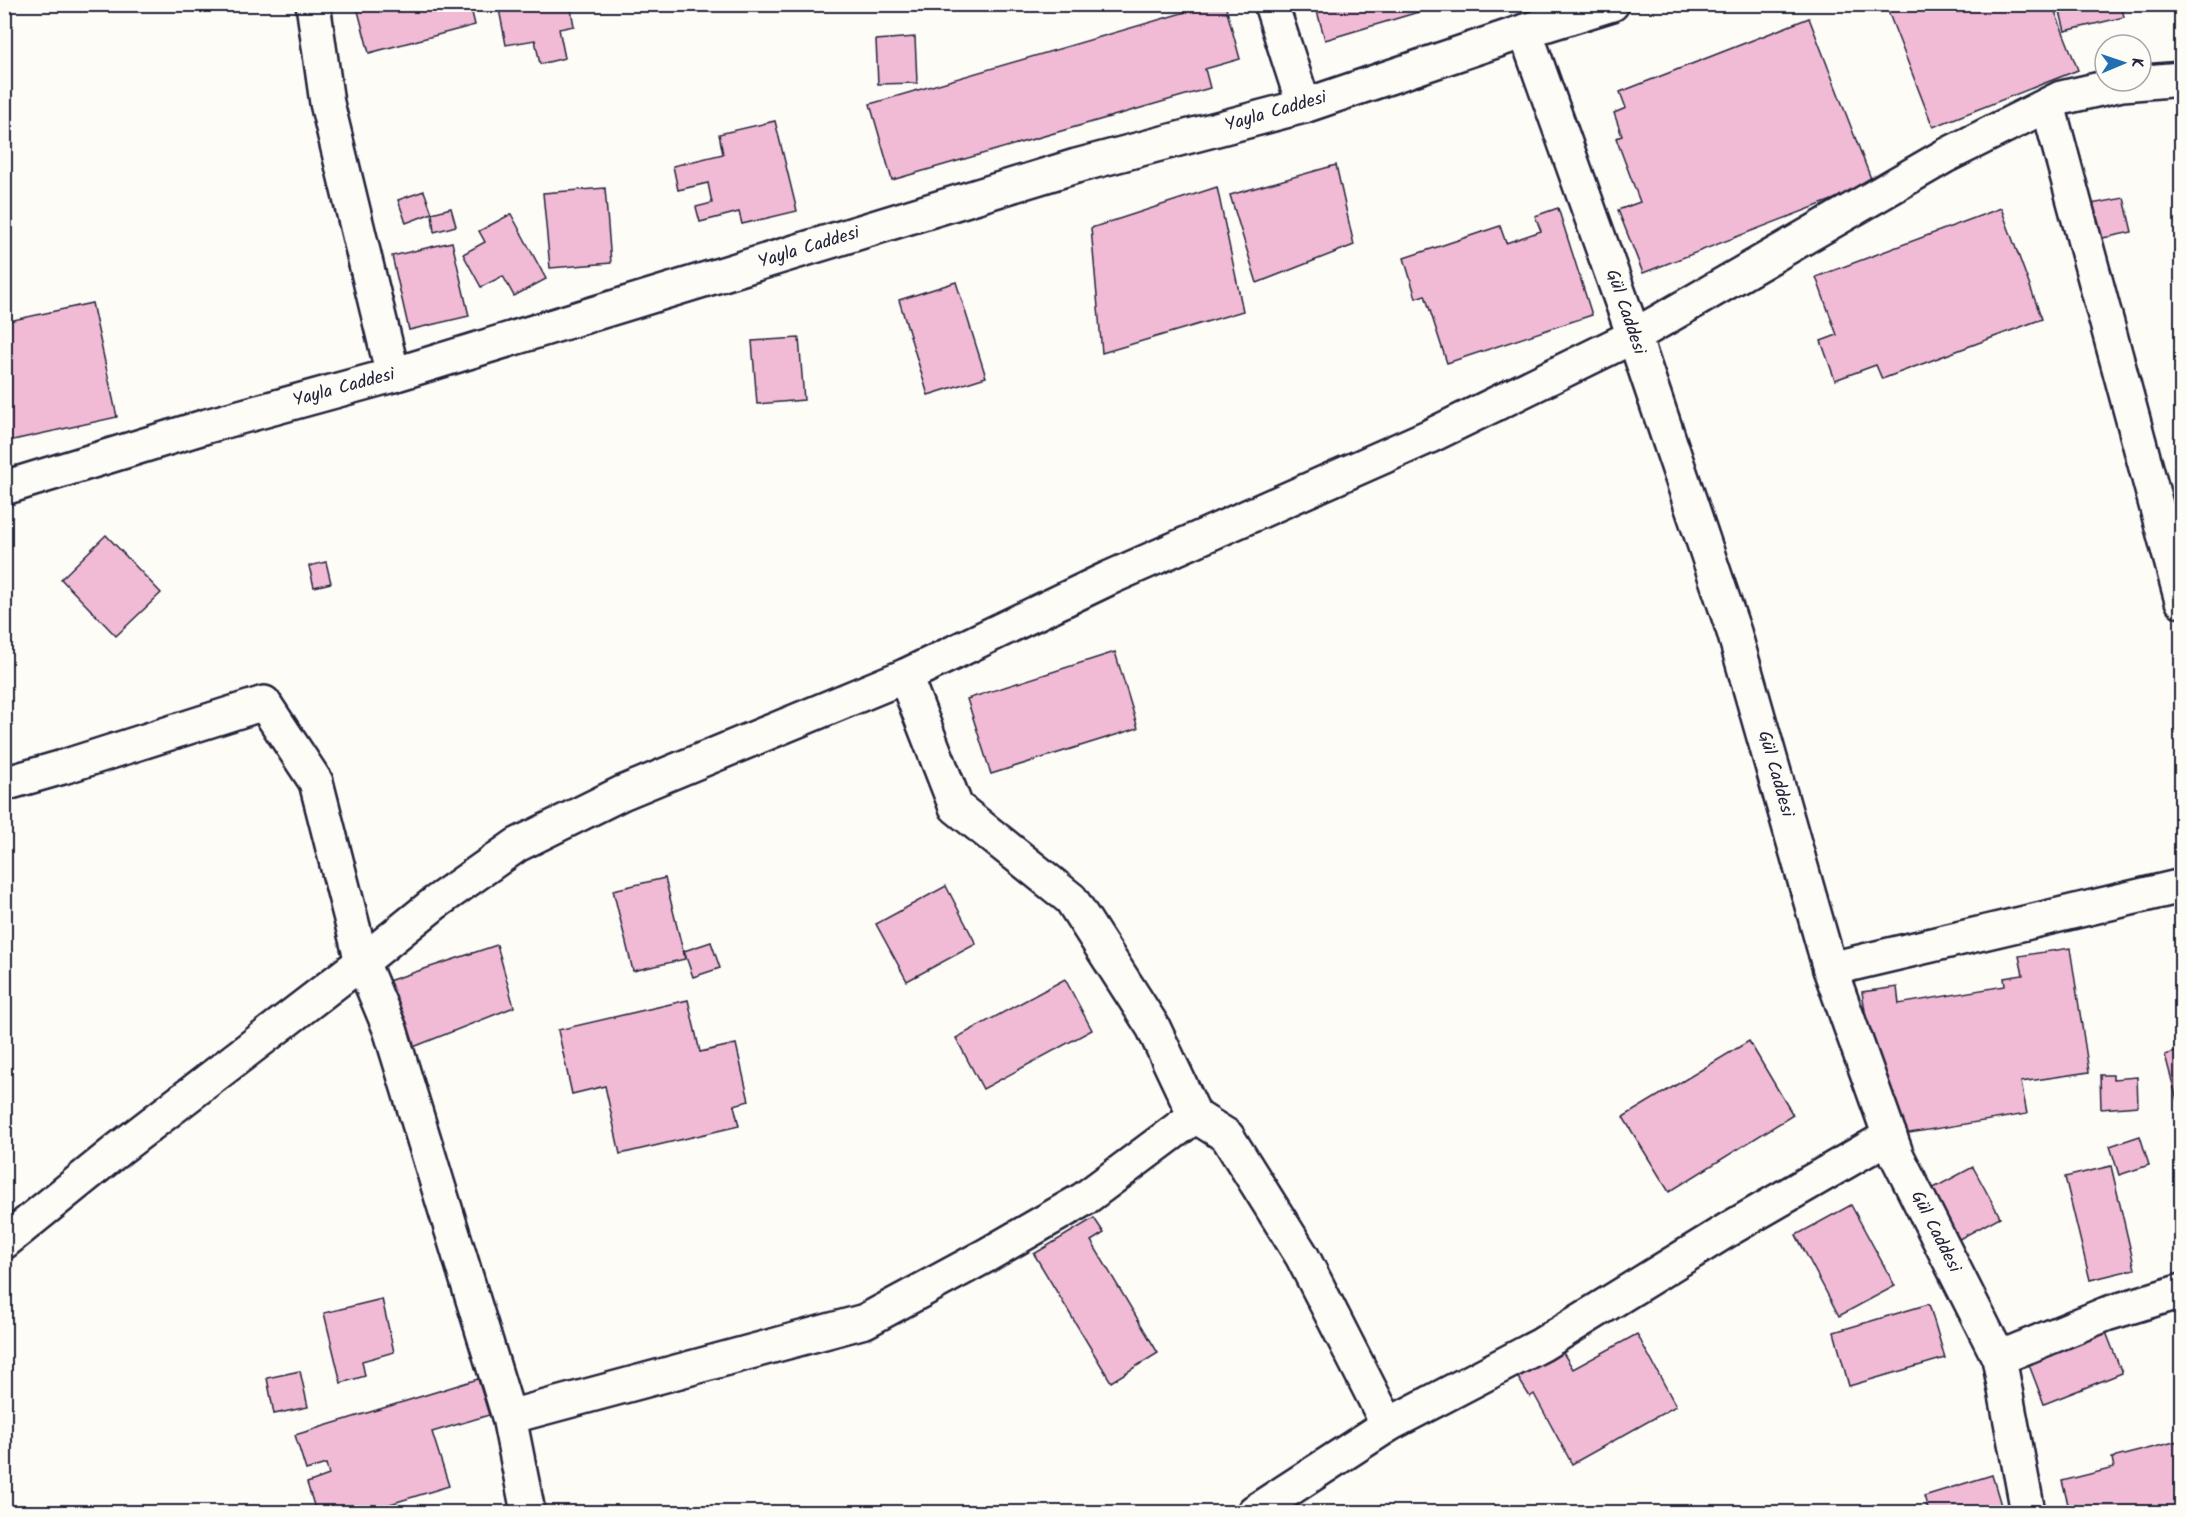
<svg xmlns="http://www.w3.org/2000/svg" width="2186" height="1517" font-family="Kalam,sans-serif">
<style>
.building{fill:#f1bbd5;stroke:#22223b;stroke-width:1.5}
.lines{fill:none;stroke-linecap:round;stroke-linejoin:round}
.minor-casing{stroke:#22223b;stroke-width:38}
.minor{stroke:#fdfcf7;stroke-width:33}
.labels{text-anchor:middle;dominant-baseline:central;stroke-width:6;stroke-linejoin:round;paint-order:stroke}
.street-label{font-size:18px;fill:#22223b;stroke:#fdfcf7}
</style>
<rect width="100%" height="100%" fill="#fdfcf7"/>
<filter id="ink" filterUnits="userSpaceOnUse"><feTurbulence type="fractalNoise" baseFrequency=".0167" numOctaves="2"/><feDisplacementMap in="SourceGraphic" scale="12" xChannelSelector="R" yChannelSelector="G"/><feConvolveMatrix kernelMatrix="1 2 1 2 8 2 1 2 1" color-interpolation-filters="sRGB"/></filter>
<g filter="url(#ink)">
<!-- building -->
<g class="building">
<path d="M365,4h105l5,21 -106,28 -12,-46z"/>
<path d="M498,4h72l4,22 -15,3 6,29 -25,6 -5,-24 -29,5z"/>
<path d="M1213,4h12l15,55 -35,10 5,19 -318,92 -22,-76z"/>
<path d="M1315,4h130l-120,36z"/>
<path d="M1891,4h161l26,66 -145,57 -47,-121z"/>
<path d="M2058,4h63l3,13 -59,14z"/>
<path d="M1809,18l64,166 -230,89 -25,-63 22,-8 -24,-64 6,-2 -8,-23 12,-5 -6,-16z"/>
<path d="M915,37l2,46 -39,1 -2,-44z"/>
<path d="M775,121l22,90 -55,13 -3,-12 -39,10 -4,-15 16,-4 -4,-20 -30,7 -5,-24 50,-12 -4,-20z"/>
<path d="M1336,165l18,80 -97,38 -27,-88z"/>
<path d="M1217,187l26,124 -141,42 -11,-125z"/>
<path d="M605,188l6,75 -61,5 -7,-75z"/>
<path d="M424,191l8,22 -26,10 -8,-23z"/>
<path d="M2124,198l8,34 -39,8 -8,-35z"/>
<path d="M451,208l5,18 -22,6 -2,-19z"/>
<path d="M1558,208l34,107 -145,48 -22,-68 -9,3 -12,-40 96,-32 6,17 35,-12 -6,-15z"/>
<path d="M2001,208l41,111 -160,60 -6,-14 -41,15 -14,-39 16,-6 -21,-58z"/>
<path d="M511,214l35,65 -32,17 -11,-20 -22,11 -18,-33 22,-12 -6,-11z"/>
<path d="M452,242l17,74 -60,14 -17,-74z"/>
<path d="M956,282l30,95 -58,18 -29,-95z"/>
<path d="M92,303l25,114 -113,25v-120z"/>
<path d="M799,338l5,62 -47,4 -5,-63z"/>
<path d="M106,535l55,58 -45,43 -55,-57z"/>
<path d="M326,562l5,21 -17,4 -5,-21z"/>
<path d="M1115,652l23,76 -147,46 -24,-75z"/>
<path d="M665,878l20,81 -52,12 -20,-81z"/>
<path d="M946,886l30,58 -69,37 -31,-57z"/>
<path d="M711,942l9,26 -27,9 -9,-26z"/>
<path d="M497,945l17,62 -103,41 -26,-66z"/>
<path d="M2070,948l19,124 -68,10 6,32 -142,23 -23,-145 35,-5 2,17 106,-18 -1,-8 19,-3 -4,-19z"/>
<path d="M1065,979l27,51 -109,59 -27,-51z"/>
<path d="M688,1000l12,52 36,-8 13,57 -15,4 5,21 -119,28 -15,-68 -33,8 -14,-64z"/>
<path d="M1749,1041l44,74 -124,77 -46,-75z"/>
<path d="M2182,1050v61h-2l-15,-56z"/>
<path d="M2100,1075h13v4l24,-2 1,29 -37,3z"/>
<path d="M2140,1136l9,29 -30,10 -9,-29z"/>
<path d="M2111,1166l24,103 -45,11 -25,-103z"/>
<path d="M1973,1167l27,50 -61,33 -28,-50z"/>
<path d="M1851,1205l44,81 -56,30 -43,-81z"/>
<path d="M1094,1218l10,15 -13,8 67,112 -47,29 -77,-128z"/>
<path d="M382,1299l12,53 -32,9 3,15 -24,7 -17,-70z"/>
<path d="M1929,1304l16,54 -96,28 -15,-54z"/>
<path d="M2104,1327l18,46 -78,31 -18,-47z"/>
<path d="M1637,1334l39,72 -104,58 -38,-70 -4,3 -13,-21 45,-25 11,18z"/>
<path d="M300,1371l8,36 -34,7 -7,-36z"/>
<path d="M478,1379l11,36 -57,17 17,54 -85,26h-48l-9,-29 22,-8 -3,-11 -20,6 -11,-35z"/>
<path d="M2182,1440v71l-112,1 -8,-31 52,-13 -2,-10z"/>
<path d="M1992,1475l11,37h-74l-5,-16z"/>
<path d="M1874,1505l2,7h-32z"/>
</g>
<g class="lines">
<defs>
<g id="minor">
<path d="M313,4l14,99 66,272"/>
<path d="M1271,4l33,102"/>
<path d="M1525,31l109,305 100,296 96,337 67,187 102,202 29,154"/>
<path d="M2048,105l134,496"/>
<path d="M4,488l203,-62 186,-51 683,-209 228,-60 221,-75 87,-27"/>
<path d="M4,784l59,-17 201,-64 52,79 46,180 28,67 119,388 19,95"/>
<path d="M1830,969l352,-83"/>
<path d="M1195,1116l32,20 75,120 86,169"/>
<path d="M4,1242l116,-94 242,-186 73,-59 82,-58 105,-52 283,-117 202,-97 323,-143 204,-100 311,-180 116,-58 61,-14 60,-5"/>
<path d="M1999,1358l107,-44 76,-23"/>
<path d="M509,1417l356,-96 122,-66 97,-56 111,-83 -42,-89 -82,-128 -115,-92 -51,-131"/>
<path d="M1254,1512l134,-87 153,-80 188,-116 161,-93"/>
</g>
</defs>
<!-- minor casing -->
<use href="#minor" class="minor-casing"/>
<!-- minor -->
<use href="#minor" class="minor"/>
</g>
</g>
<g class="labels">
<!-- street labels -->
<g class="street-label">
<text transform="translate(1276 112) rotate(-16)">Yayla Caddesi</text>
<text transform="translate(809 248) rotate(-17)">Yayla Caddesi</text>
<text transform="translate(1625 312) rotate(71)">Gül Caddesi</text>
<text transform="translate(344 388) rotate(-15)">Yayla Caddesi</text>
<text transform="translate(1775 774) rotate(74)">Gül Caddesi</text>
<text transform="translate(1935 1232) rotate(63)">Gül Caddesi</text>
</g>
</g>
<!-- margin -->
<rect width="2186" height="1517" fill="none" stroke="#fdfcf7" stroke-width="24"/>
<rect x="12" y="12" width="2162" height="1493" fill="none" stroke="#22223b" stroke-width="2" filter="url(#ink)"/>
<!-- north arrow -->
<g transform="translate(2123 63) rotate(88)"><circle r="28" fill="#fdfcf7" stroke="#a5a5ac" stroke-width="1.5"/>
<path d="M0-4.5L10 22L0 15L-10 22Z" fill="#1f6fb2"/>
<text y="-9" font-size="16" font-weight="bold" text-anchor="middle" fill="#22223b">K</text>
</g>
</svg>
